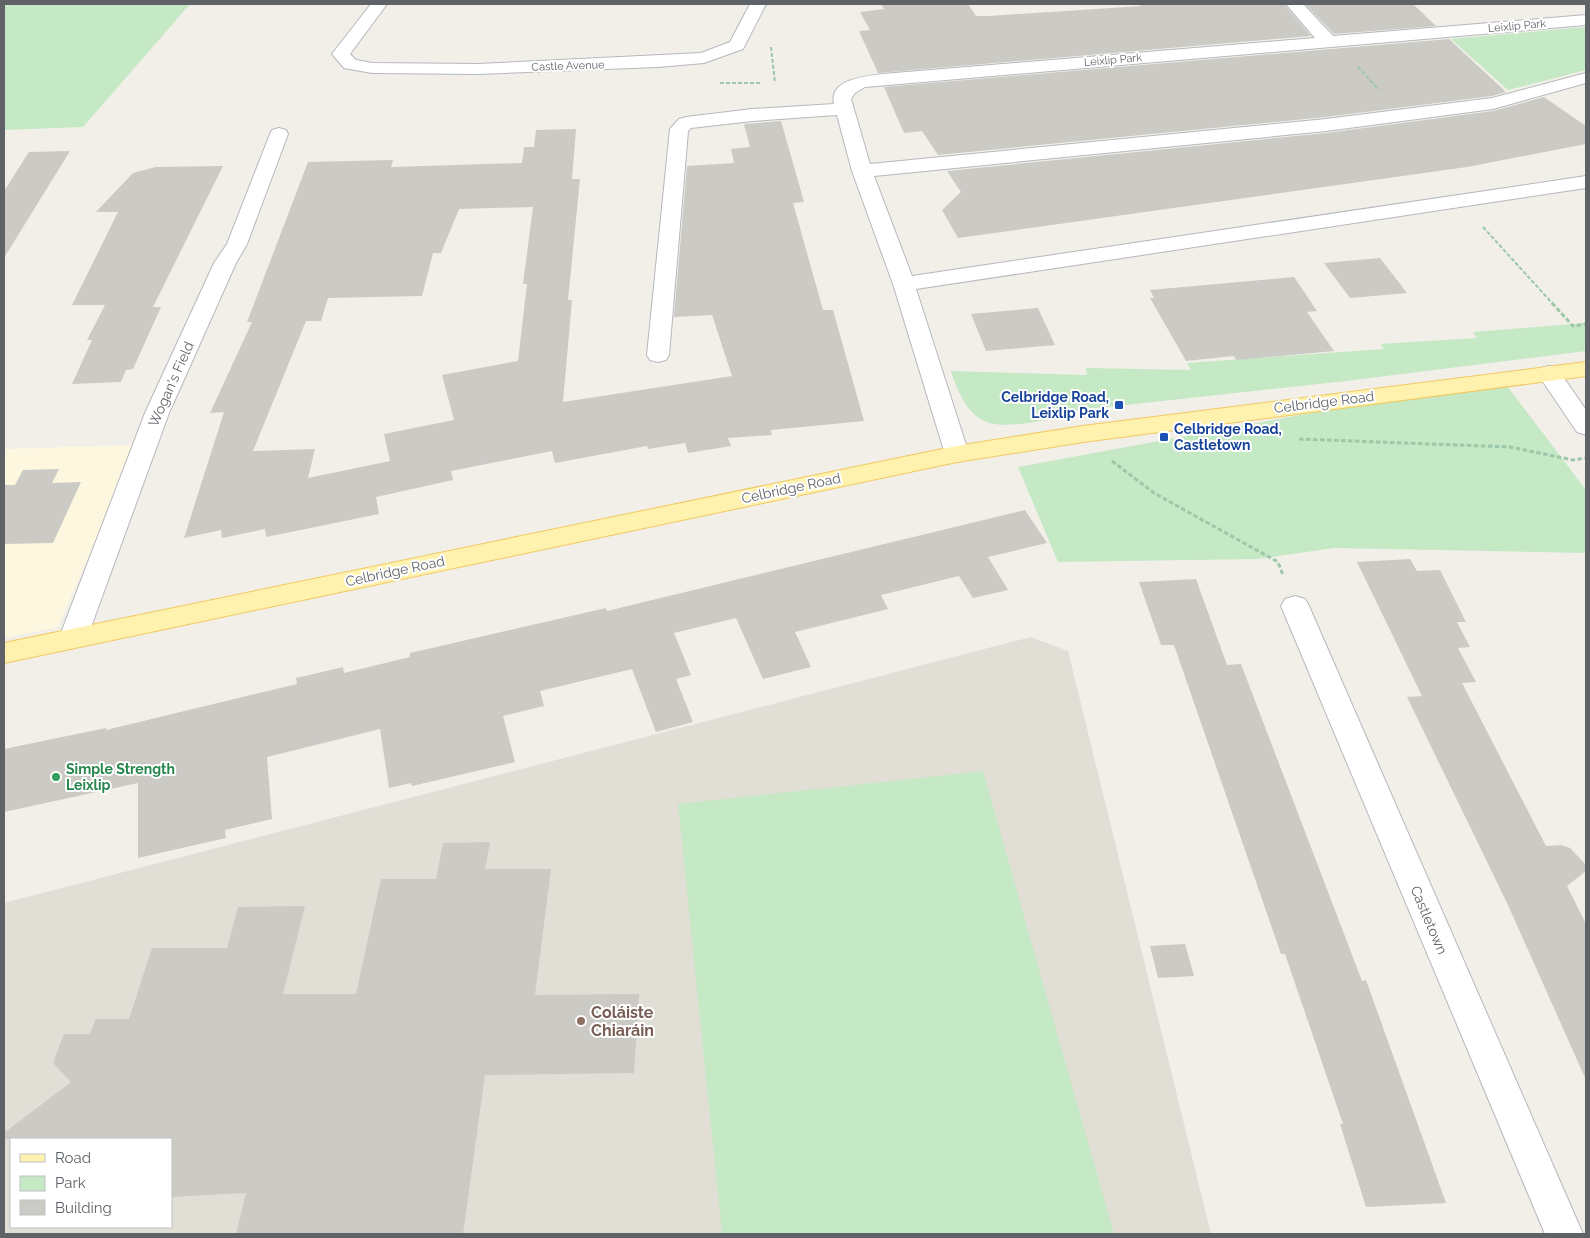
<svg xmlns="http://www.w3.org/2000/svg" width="1590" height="1238" font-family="Raleway,sans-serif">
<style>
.commercial{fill:#fef7e0}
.education{fill:#e1ded6;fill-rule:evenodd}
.green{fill:#c5e8c5}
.building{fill:#cccac5;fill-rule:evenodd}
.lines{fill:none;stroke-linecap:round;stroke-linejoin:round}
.minor-casing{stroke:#b5b8bc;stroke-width:2}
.major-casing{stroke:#f2c960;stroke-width:2}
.path-far1{stroke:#9cc7a9;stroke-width:2;stroke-dasharray:4 2;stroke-linecap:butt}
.path{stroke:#9cc7a9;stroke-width:3;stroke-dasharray:4.5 2.5;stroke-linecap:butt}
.minor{fill:#fff;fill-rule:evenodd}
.major{fill:#fff2af;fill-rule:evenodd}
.transit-dot{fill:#1a4fb4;stroke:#fff;stroke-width:2}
.leisure-dot{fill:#2e9e5b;stroke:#fff;stroke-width:2}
.education-dot{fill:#8d6e63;stroke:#fff;stroke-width:2}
.labels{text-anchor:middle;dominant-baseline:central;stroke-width:4;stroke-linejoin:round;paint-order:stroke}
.far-street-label{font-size:11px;fill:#5f6368;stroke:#fff}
.street-label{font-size:14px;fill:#5f6368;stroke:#fff}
.transit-label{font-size:14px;font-weight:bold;fill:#164399;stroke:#fff;text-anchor:end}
.leisure-label{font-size:14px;font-weight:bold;fill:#27864d;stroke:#fff;text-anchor:start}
.near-education-label{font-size:16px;font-weight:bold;fill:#785e54;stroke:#fff;text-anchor:start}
</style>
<rect width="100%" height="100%" fill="#f1efe8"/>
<!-- commercial -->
<path class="commercial" d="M136,445l-78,182 -54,11v-189z"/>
<!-- education -->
<path class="education" d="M1031,637l37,14 143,583h-1207v-331zM11,1139h160v88h-160z"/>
<!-- green -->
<g class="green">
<path d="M4,4h186l-107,123 -79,3z"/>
<path d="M1586,27v43l-78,20 -57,-51z"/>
<path d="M1586,323v28l-240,30 -285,31 -5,7c-59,8 -84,18 -105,-48l136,4 -1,-7 105,2 -4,-7 197,-14 -4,-5 97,-6 -4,-6z"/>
<path d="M1501,378l85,112v63l-252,-5 -77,11 -199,3 -40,-95z"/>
<path d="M983,771l131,463h-392l-44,-430z"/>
</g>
<!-- building -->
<g class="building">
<path d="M881,4h87l8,12h13l152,-10 -2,-2h145l27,32 -433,37 -19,-42 11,-1 -10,-18 24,-3z"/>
<path d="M1305,4h108l23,22 -102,8z"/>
<path d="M1449,39l57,53 -14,4 -166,21 -388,38 -16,-24 -18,2 -20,-46z"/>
<path d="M1544,97l42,29v18l-119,23 -509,71 -16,-28 19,-18 -14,-21 379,-38 167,-22z"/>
<path d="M781,121l23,81 -11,1 30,107h10l31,111 -93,9 1,5 -44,3 3,8 -43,7 -3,-10 -37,6 -1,-3 -92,17 -3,-12 -101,20 2,9 -77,17 3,17 -113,23 -1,-8 -43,9 -1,-8 -37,8 40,-126 -14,1 42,-91h-5l61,-160 85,-2 -2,7 131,-4 2,-16h10l2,-17 40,-1 -4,50h8l-12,121h4l-9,102 169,-26 -20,-61 -38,2 13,-151 47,-3 -3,-14 19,-2 -6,-23zM533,207l-10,77h4l-9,77 -76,14 12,45 -70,14 6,27 -82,17 7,-29 -62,2 53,-130h15l7,-23 94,-2 11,-43h8l18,-44z"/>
<path d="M70,151l-66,107v-67l25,-39z"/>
<path d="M223,166l-70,141h8l-28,62 -7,1 -5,12 -49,2 20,-44h-5l18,-35h-33l46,-93h-22l37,-39 23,-6z"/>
<path d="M1380,258l27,35 -57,5 -26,-35z"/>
<path d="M1294,277l23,34 -10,1 27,39 -98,9 -2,-4 -48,5 -36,-63h4l-4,-8z"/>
<path d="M1038,308l17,37 -69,6 -15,-37z"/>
<path d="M59,469l-7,14 29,-1 -28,61 -49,1v-59h11l8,-15z"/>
<path d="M1025,510l22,33 -59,14 20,33 -35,8 -14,-22 -78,19 7,14 -93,23 16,35 -48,12 -27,-61 -62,15 17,42 -15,4 17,43 -37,10 -24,-63 -92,22 4,15 -41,10 12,46 -103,24 -1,-3 -22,5 -9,-59 -113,28 5,62 -47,11 1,8 -88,20v-75l-134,29v-63l102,-21v2l191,-46 -1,-6 22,-5 25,-6 1,6 66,-16v-4l196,-45 1,3z"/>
<path d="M1410,559l7,12 23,-1 26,52h-9l13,25 -12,1 18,34 -14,1 84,163 15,-1 9,3 16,17v6l-19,15 19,38v156l-78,-175 -101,-208 15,-1 -65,-134z"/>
<path d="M1196,579l31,86 14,-1 121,317 4,-1 80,223 -80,4 -26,-83h3l-58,-170h-4l-107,-309h-13l-22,-63z"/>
<path d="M490,842l-5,27h66l-16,126 104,-1 -5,79 -149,2 -22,159h-227l10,-41 -75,4v-58h-167v-6l67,-51 -18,-19 11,-29h26l6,-15h33l23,-71h75l11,-41 67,-1 -22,88h73l25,-115h55l7,-36z"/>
<path d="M1185,944l9,32 -36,2 -8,-32z"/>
</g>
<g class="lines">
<defs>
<g id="minor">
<path d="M371,4h16l-37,50 6,6 16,3 106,1 223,-11 29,-11 20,-38h16l-23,45 -39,14 -46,4 -180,7 -106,-1 -28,-5 -12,-14z"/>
<path d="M1286,4h17l30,32 253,-21v10l-721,62 -10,6 -4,6 19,65 456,-45 166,-21 94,-25v10l-93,26 -167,22 -452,45 38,100 674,-100v12l-670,101 53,165 -3,6 -9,2 -9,-2 -3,-6 -52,-170 -41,-113 -15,-56 -85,6 -61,7 -3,3 -19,224 -3,5 -8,2 -8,-2 -3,-5 23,-226 9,-10 7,-2 66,-8 82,-5c-6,-25 33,-28 49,-30l432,-36z"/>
<path d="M279,128l7,2 2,4 -41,110 -11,19 -67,150 -82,225 -4,7 -10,3 -10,-3 -4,-7 86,-225 69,-150 13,-19 43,-110 2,-4z"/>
<path d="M1549,366l8,2 29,42v25l-9,-3 -40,-59 4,-5z"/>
<path d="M1295,596l10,3 4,7 274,628h-38l-264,-628 4,-7z"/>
</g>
<path id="major" d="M1586,362v14l-503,66 -126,20 -953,201v-20l953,-197 126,-20z"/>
</defs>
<!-- minor casing -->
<use href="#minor" class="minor-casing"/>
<!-- major casing -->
<use href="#major" class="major-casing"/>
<!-- path-far1 -->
<g class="path-far1">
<path d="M771,47l4,36"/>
<path d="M1358,67l21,23"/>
<path d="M720,83h41"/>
<path d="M1483,227l70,77"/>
</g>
<!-- path -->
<g class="path">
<path d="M1552,303l21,23 13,-2"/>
<path d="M1299,439l211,8 63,13 13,-2"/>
<path d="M1112,461l42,32 124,69 5,13"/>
</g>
<!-- minor -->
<use href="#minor" class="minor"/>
<!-- major -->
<use href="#major" class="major"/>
</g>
<!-- markers -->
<g class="transit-dot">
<rect x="1114" y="400" width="10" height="10" rx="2.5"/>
<rect x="1159" y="432" width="10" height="10" rx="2.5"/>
</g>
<circle class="leisure-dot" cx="56" cy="777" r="5"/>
<circle class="education-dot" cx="581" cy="1021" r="5"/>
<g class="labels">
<!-- far-street labels -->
<g class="far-street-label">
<text transform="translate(1517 26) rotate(-5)">Leixlip Park</text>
<text transform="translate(1113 60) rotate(-5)">Leixlip Park</text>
<text transform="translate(568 66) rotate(-2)">Castle Avenue</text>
</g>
<!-- street labels -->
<g class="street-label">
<text transform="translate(171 384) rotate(-66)">Wogan's Field</text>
<text transform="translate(1324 402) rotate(-7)">Celbridge Road</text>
<text transform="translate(791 488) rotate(-12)">Celbridge Road</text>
<text transform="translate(395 571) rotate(-12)">Celbridge Road</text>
<text transform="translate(1429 920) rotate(67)">Castletown</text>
</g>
<!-- transit labels -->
<g class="transit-label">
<text x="1109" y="397">Celbridge Road,<tspan x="1109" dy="16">Leixlip Park</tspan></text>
<text x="1174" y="429" text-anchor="start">Celbridge Road,<tspan x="1174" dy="16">Castletown</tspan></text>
</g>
<!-- leisure labels -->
<g class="leisure-label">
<text x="66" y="769">Simple Strength<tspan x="66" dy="16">Leixlip</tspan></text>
</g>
<!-- near-education labels -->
<g class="near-education-label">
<text x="591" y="1012">Coláiste<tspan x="591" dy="18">Chiaráin</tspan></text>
</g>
</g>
<!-- border -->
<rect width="1590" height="1238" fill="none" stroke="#5f6368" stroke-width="10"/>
<!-- legend -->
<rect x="10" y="1138" width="162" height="90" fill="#ffffff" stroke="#bfc1c3"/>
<rect x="20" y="1154" width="25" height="8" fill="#fff2af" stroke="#bfc1c3"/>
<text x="55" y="1163" font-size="15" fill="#5f6368">Road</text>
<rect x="20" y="1176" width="25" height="15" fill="#c5e8c5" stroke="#bfc1c3"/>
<text x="55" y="1188" font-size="15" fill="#5f6368">Park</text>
<rect x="20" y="1200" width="25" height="15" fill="#cccac5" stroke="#bfc1c3"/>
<text x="55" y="1213" font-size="15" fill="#5f6368">Building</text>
</svg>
